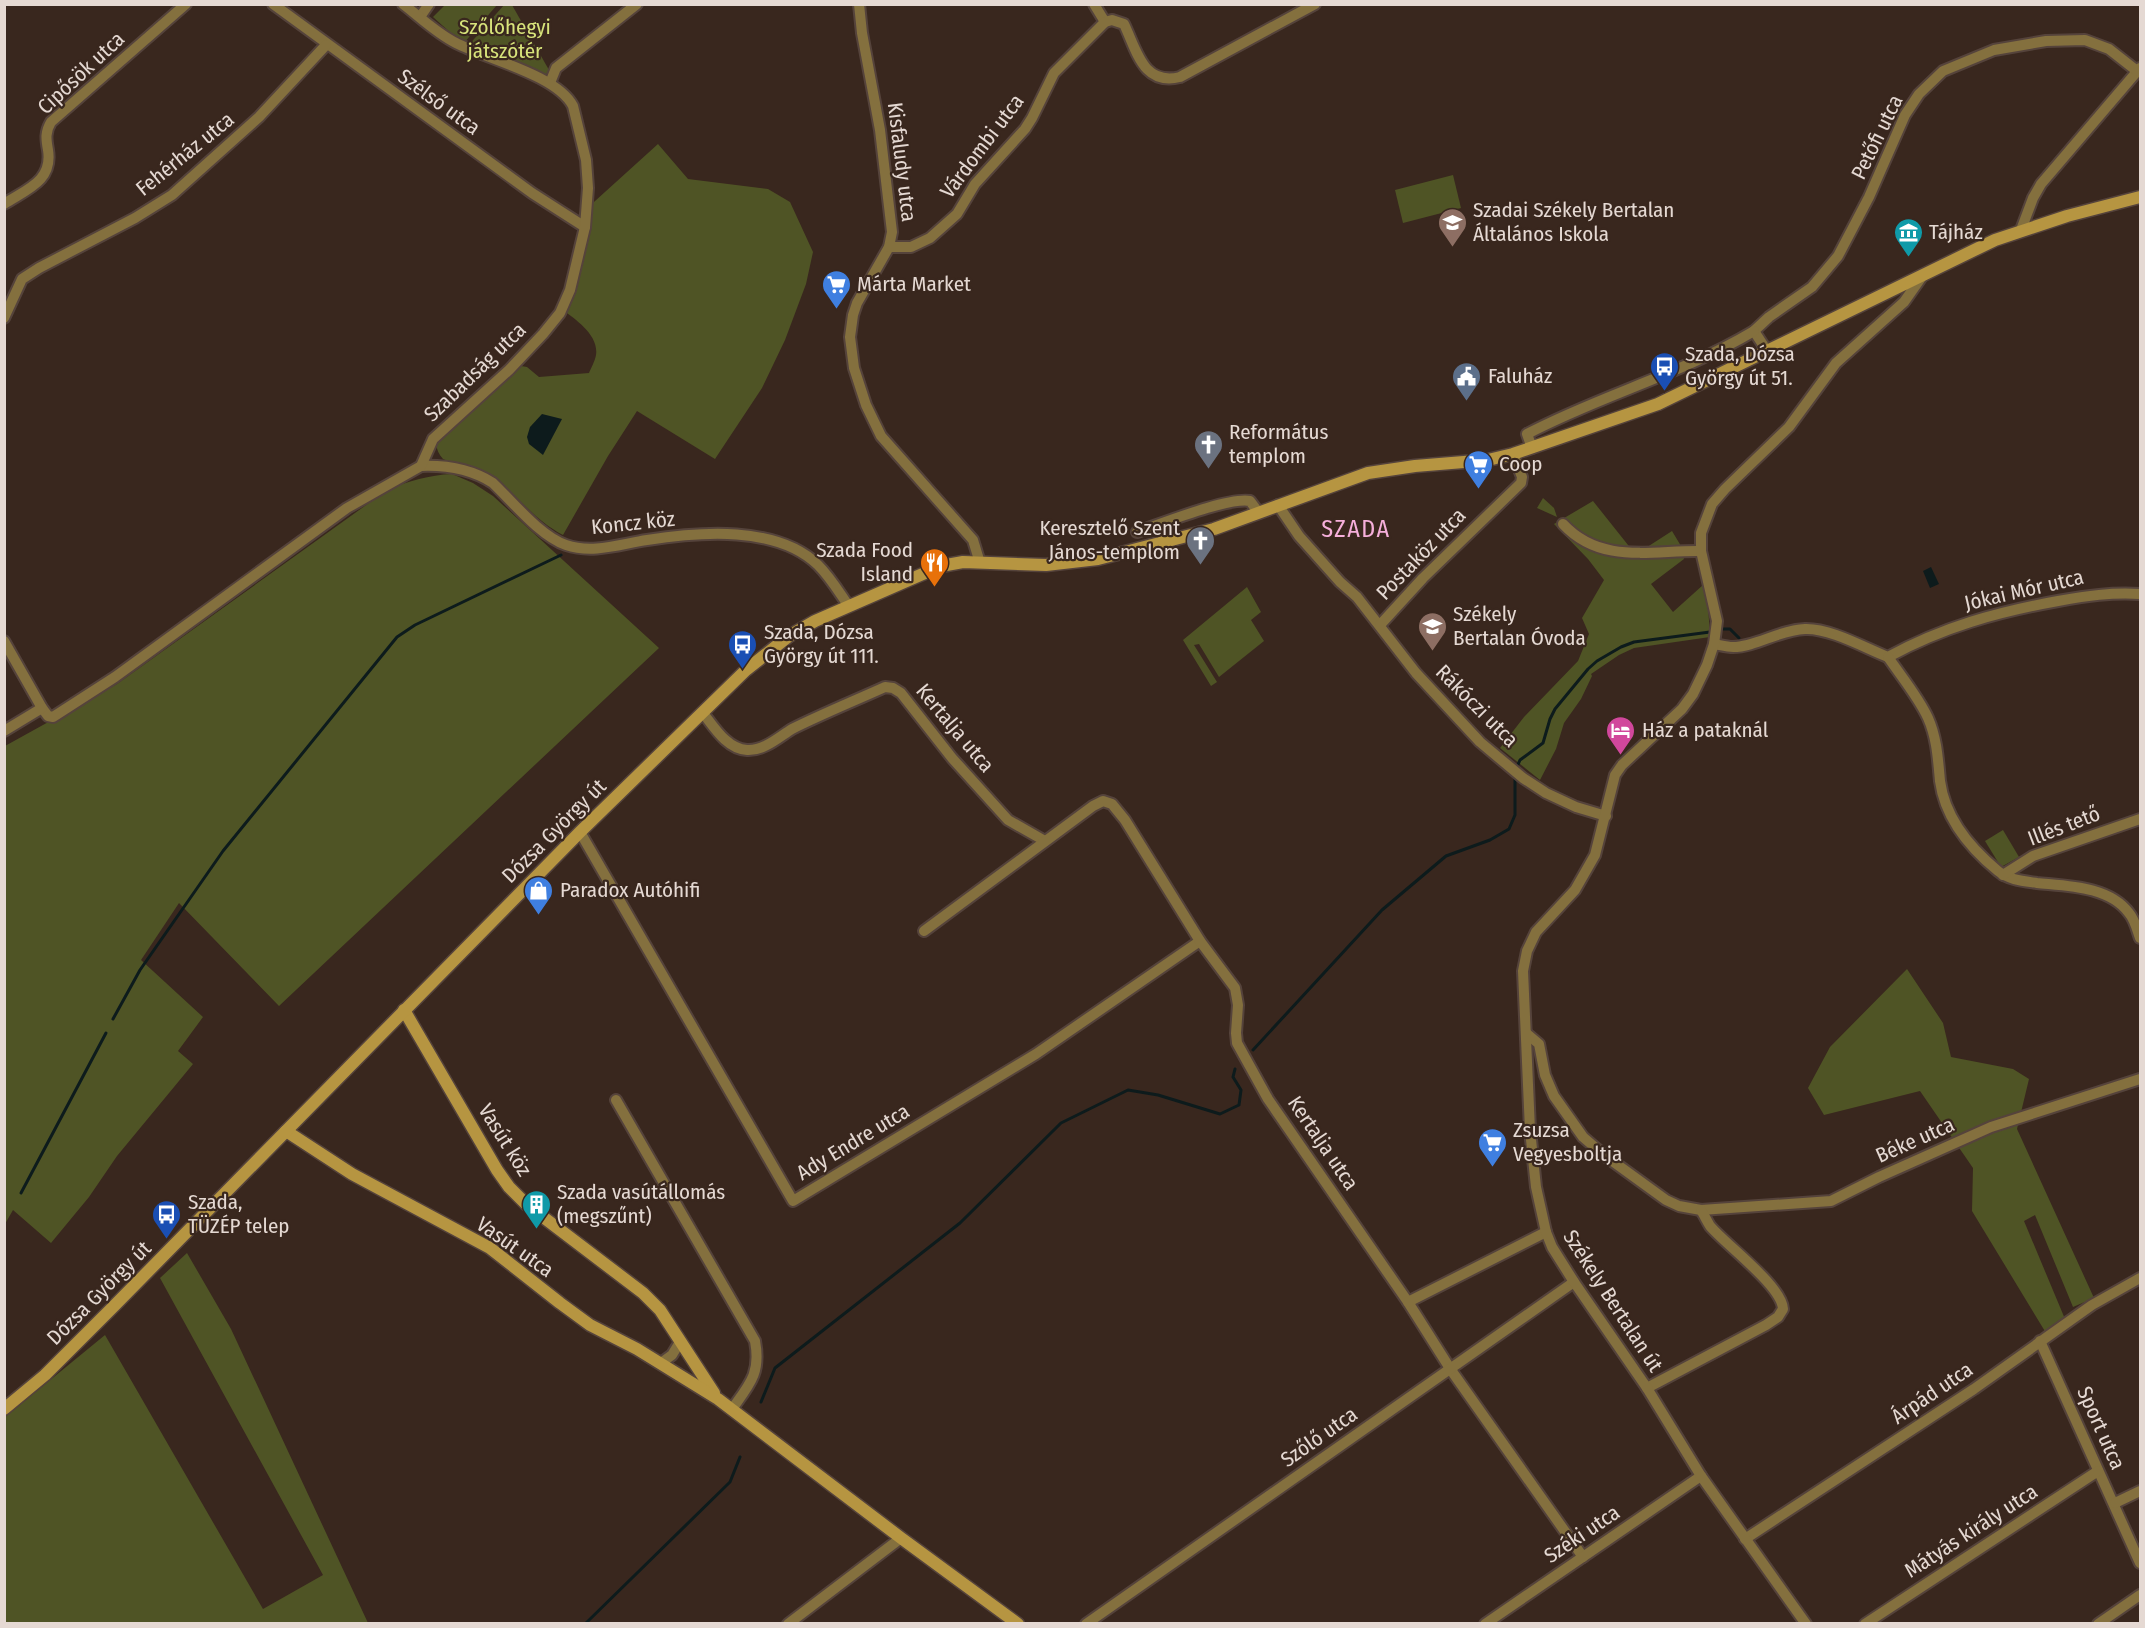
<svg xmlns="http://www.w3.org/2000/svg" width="2145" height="1628" font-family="'Fira Sans Condensed',sans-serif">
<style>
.green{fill:#4f5425}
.water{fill:#0d1b1c}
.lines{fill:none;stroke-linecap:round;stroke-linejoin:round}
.stream{stroke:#0d1b1c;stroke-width:3}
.street-casing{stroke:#55433b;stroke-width:14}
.secondary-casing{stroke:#55433b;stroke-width:15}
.street{stroke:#84703e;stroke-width:10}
.secondary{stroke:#b69541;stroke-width:12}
.labels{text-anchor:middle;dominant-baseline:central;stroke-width:4.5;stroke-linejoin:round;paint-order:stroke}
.park-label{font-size:21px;fill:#d8e47b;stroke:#39271e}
.street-label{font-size:21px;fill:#e5d9d3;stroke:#39271e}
.poi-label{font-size:21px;fill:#e5d9d3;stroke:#39271e;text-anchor:start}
.quarter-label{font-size:24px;letter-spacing:1.5px;fill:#f6afdb;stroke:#39271e}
</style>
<rect width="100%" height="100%" fill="#39271e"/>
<!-- green -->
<g class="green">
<path d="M445,5h52l-34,39 -30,-27z"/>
<path d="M504,5h8l37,65 -5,9 -77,-32z"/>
<path d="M658,144l30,35 80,10 22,13 23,50 -7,32 -21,56 -23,48 -47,71 -78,-48 -29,45 -45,79c-31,-16 -47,-43 -76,-61 -14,-9 -30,-8 -44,-15 -6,-7 -8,-13 -5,-21l83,-72 6,1 12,10 50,-4c2,-5 6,-12 7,-18 3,-20 -20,-35 -33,-45 19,-36 23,-58 21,-99z"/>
<path d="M1453,175l8,33 -58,15 -8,-33z"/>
<path d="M452,474l21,9 20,13 166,152 -380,358 -100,-103 -38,57 62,57 -25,34 15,13 -76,92 -28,41 -38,46 -38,-33 -8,14v-478l112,-62 270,-194c22,-9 42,-15 65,-16z"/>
<path d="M1543,498l11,10 3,9 -20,-9z"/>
<path d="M1593,501l39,49 9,1 31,-20 9,15 3,13 -33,25 22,28 30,-27 5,19 2,33 -76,11 -15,7 -28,19 1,2 -11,23 -17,24 -8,26 -16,31 -40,-32 24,-31 54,-56 11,-27 -7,-16 22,-38 -16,-21 -34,-35z"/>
<path d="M1247,587l14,25 -10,8 13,21 -45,36 -20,-33 -5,1 23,37 -6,4 -28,-46z"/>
<path d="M2003,830l16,27 -18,10 -16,-26z"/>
<path d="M1907,969l36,54 8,34 62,12 16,10 -12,50 77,169 -21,9 -38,-92 -11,6 41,98 -19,14 -74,-122 1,-43 -53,-77 -96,24 -16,-27 22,-41z"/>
<path d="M187,1253l44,76 137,294h-363v-206l100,-82 158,274 60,-34 -163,-297z"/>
</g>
<!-- water -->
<g class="water">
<path d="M542,414l20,5 -19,36 -14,-11 -2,-7 3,-10z"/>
<path d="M1931,567l8,17 -9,4 -7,-17z"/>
</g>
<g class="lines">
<!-- stream -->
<g class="stream">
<path d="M1723,629h7l9,9"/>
<path d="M1516,769l4,-9 23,-17 7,-24 5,-10 33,-40 9,-8 24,-14 13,-5 76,-10"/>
<path d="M113,1019l27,-49 83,-119 174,-214 18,-12 146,-70"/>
<path d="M1253,1050l129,-140 64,-54 44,-16 19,-11 6,-14v-40"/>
<path d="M21,1193l85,-160"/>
<path d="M761,1402l14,-34 185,-145 101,-100 67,-33 30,5 62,19 19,-9 2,-15 -8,-13 2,-8"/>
<path d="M585,1624l145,-142 10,-25"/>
</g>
<defs>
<g id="street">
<path d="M273,4l259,189 53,34"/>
<path d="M859,4l3,29 18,97 12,102 -3,15 -32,56 -4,12 -3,22 4,31 12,37 15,31 92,104 7,23"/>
<path d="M1094,4l11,18"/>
<path d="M420,17l9,-13"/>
<path d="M550,83l6,-15 81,-64"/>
<path d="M4,204c23,-15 49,-23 44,-54 -2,-11 -3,-18 3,-28l135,-118"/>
<path d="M2021,230l12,-32 8,-14 99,-116"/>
<path d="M889,247h22l19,-9 27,-24 18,-30 50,-55 7,-11 22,-45 51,-51 7,-2 12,4c13,27 19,62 56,53l135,-73"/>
<path d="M4,318l18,-39 17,-11 96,-50 37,-23 87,-78 67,-72"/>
<path d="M1767,351l-13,-20 15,-14 43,-30 26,-31 31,-59 36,-82 14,-21 24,-23 51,-21 52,-9 39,-1 24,9 28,22"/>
<path d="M1532,448l-5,-14c74,-39 155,-60 227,-103"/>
<path d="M421,466c26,-1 50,3 72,17 20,19 47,53 73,62 27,9 54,-1 81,-5 52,-8 130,-15 171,25 12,12 21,27 30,40"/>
<path d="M1278,505l21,31 41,46 17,15 59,76 64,69 43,36 23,15 30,14 30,9"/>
<path d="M1563,524c38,41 89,26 138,27"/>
<path d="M1137,532c24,-8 91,-35 113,-31l9,12"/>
<path d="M1380,625l43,-47 98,-95 1,-6 -9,-23"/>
<path d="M4,641l38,67 6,8 5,1 62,-40 232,-169 74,-42 12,-27 76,-69 34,-36 17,-21 10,-23 15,-63 3,-39 -2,-28 -13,-54c-16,-31 -86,-47 -117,-63 -20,-10 -36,-26 -53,-39"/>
<path d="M1714,644c6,1 13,3 19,3 23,0 46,-17 72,-18 25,-1 60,19 83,28 55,-30 109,-45 170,-56 28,-5 54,-9 82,-7"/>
<path d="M1888,657c13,19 31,41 40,61 9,20 10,42 12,63 5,37 30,67 58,90 11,9 25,10 39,12 30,3 72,3 92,30 6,7 8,17 11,25"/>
<path d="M703,713c11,14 24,36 44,37 17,1 32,-13 45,-21 30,-15 62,-28 93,-42l8,1 8,5 51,65 56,62 37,21"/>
<path d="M4,731l38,-23"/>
<path d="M580,832l213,369 243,-147 164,-113"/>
<path d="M2003,875l30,-19 107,-37"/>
<path d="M924,931l169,-125 10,-5 9,3 13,16 75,121 35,47 3,17 -2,28 1,10 31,56 140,203 43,68 132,187"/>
<path d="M1526,1033l13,11 6,31 9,21 29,41 21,18 62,45 13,6 22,4 130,-9 48,-24 112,-50 149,-48"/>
<path d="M616,1100l139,241c6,32 -5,43 -23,68"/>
<path d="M1408,1302l138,-70"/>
<path d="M2040,1341l100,222"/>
<path d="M661,1363l11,-8 8,-13"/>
<path d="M1647,1388l119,-63 12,-8 5,-8c-1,-23 -57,-64 -73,-83 -3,-5 -6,-11 -9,-16"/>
<path d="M2115,1503l25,-12"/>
<path d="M1745,1539l229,-150 118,-84 48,-27"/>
<path d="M788,1624l113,-86"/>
<path d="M1086,1624l488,-342"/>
<path d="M1485,1624l216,-148"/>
<path d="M1806,1624l-105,-148 -54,-88 -73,-106 -22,-35 -6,-15 -10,-45 -6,-57 -7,-159 4,-20 9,-19 39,-42 20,-35 20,-80 7,-10 60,-56 11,-15 14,-29 7,-21 3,-23 -16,-70v-18l11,-29 13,-15 64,-62 47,-64 68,-61 19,-27"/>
<path d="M1865,1624l233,-153"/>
<path d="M2098,1624l42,-29"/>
</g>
<g id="secondary">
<path d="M404,1010l93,160 12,17 17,17 117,89 17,17 54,83"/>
<path d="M286,1131l66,43 138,74 70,55 30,22 47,24 81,50 183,139 117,86"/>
<path d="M4,1409l41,-34 69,-69 466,-474 166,-162 43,-34 26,-15 126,-55 22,-4 83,3 52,-6 116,-30 154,-56 47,-7 73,-6 25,-6 145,-50 337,-164 72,-24 73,-19"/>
</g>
</defs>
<!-- street casing -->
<use href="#street" class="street-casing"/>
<!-- secondary casing -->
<use href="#secondary" class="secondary-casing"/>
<!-- street -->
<use href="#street" class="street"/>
<!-- secondary -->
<use href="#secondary" class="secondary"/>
</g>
<!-- icons -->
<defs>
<symbol id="school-pin" viewBox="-11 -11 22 30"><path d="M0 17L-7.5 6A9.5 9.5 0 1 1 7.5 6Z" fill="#8d6e63" stroke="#39271e"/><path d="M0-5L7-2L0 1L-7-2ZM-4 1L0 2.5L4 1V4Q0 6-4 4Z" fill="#fff"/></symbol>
<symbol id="museum-pin" viewBox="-11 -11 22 30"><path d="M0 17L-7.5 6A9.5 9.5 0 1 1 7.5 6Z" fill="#0f9aa8" stroke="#39271e"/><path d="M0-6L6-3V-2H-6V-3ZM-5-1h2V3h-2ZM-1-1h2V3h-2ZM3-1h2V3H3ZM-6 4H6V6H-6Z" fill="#fff"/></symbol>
<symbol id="supermarket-pin" viewBox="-11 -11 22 30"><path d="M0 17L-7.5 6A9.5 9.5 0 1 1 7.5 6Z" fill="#3f7fe0" stroke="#39271e"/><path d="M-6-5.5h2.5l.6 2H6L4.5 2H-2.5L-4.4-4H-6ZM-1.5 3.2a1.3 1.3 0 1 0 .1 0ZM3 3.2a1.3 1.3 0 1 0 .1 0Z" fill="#fff"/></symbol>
<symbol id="bus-pin" viewBox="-11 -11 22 30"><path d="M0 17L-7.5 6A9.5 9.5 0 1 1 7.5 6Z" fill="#1a4fb4" stroke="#39271e"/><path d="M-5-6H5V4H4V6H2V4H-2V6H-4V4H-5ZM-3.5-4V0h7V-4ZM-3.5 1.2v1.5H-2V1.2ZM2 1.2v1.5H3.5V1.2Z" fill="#fff"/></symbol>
<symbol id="civic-pin" viewBox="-11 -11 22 30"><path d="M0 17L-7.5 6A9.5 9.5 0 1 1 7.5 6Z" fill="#5c6f8a" stroke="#39271e"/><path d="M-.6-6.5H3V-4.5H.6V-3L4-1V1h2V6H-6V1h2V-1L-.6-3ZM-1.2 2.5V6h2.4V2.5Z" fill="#fff"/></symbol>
<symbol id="church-pin" viewBox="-11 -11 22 30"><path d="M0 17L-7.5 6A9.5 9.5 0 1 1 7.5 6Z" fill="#6b7280" stroke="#39271e"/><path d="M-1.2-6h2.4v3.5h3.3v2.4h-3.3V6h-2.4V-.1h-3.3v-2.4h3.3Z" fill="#fff"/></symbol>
<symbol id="restaurant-pin" viewBox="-11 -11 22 30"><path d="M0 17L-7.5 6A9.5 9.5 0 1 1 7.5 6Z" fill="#e8710a" stroke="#39271e"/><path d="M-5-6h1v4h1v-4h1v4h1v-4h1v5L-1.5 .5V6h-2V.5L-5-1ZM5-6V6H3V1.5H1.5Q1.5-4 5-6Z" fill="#fff"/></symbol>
<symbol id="hotel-pin" viewBox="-11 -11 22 30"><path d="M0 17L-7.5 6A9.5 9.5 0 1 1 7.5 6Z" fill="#d1479c" stroke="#39271e"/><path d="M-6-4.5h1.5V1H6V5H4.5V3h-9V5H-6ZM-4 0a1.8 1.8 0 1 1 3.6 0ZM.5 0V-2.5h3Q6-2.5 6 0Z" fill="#fff"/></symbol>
<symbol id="shop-pin" viewBox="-11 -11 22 30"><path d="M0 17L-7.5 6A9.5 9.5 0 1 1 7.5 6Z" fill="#3f7fe0" stroke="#39271e"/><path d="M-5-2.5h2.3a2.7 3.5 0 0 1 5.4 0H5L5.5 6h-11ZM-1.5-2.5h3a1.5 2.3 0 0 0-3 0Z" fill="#fff"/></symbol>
<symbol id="building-pin" viewBox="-11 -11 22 30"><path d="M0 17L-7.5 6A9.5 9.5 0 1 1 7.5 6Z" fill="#0f9aa8" stroke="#39271e"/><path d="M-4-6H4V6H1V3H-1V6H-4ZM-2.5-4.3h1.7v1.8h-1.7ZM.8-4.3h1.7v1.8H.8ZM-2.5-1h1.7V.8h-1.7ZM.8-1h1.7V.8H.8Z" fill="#fff"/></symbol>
</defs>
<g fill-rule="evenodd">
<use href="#school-pin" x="1436" y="206" width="33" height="45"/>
<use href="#museum-pin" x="1892" y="216" width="33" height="45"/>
<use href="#supermarket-pin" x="820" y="268" width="33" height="45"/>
<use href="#bus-pin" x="1648" y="350" width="33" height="45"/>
<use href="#civic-pin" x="1450" y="360" width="33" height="45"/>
<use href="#church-pin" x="1192" y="428" width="33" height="45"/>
<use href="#supermarket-pin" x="1462" y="448" width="33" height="45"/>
<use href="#church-pin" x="1184" y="524" width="33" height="45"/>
<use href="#restaurant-pin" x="918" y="546" width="33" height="45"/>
<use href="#school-pin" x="1416" y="610" width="33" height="45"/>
<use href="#bus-pin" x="726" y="628" width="33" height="45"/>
<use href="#hotel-pin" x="1604" y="714" width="33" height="45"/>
<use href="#shop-pin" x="522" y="874" width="33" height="45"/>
<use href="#supermarket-pin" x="1476" y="1126" width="33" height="45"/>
<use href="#building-pin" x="520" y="1188" width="33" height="45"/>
<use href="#bus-pin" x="150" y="1198" width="33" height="45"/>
</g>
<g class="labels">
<!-- park labels -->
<g class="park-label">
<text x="505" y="27">Szőlőhegyi<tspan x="505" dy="24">játszótér</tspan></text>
</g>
<!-- street labels -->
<g class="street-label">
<text transform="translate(81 73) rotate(-43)">Cipősök utca</text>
<text transform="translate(439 102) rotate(36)">Szélső utca</text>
<text transform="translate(1877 137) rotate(-64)">Petőfi utca</text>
<text transform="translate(982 146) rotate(-53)">Várdombi utca</text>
<text transform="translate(185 154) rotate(-39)">Fehérház utca</text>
<text transform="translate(902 162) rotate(83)">Kisfaludy utca</text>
<text transform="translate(475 372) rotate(-44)">Szabadság utca</text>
<text transform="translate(633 523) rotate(-6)">Koncz köz</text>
<text transform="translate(1421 554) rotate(-46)">Postaköz utca</text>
<text transform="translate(2024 590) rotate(-13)">Jókai Mór utca</text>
<text transform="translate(1477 706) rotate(45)">Rákóczi utca</text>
<text transform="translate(955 728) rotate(50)">Kertalja utca</text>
<text transform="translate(2064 826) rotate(-21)">Illés tető</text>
<text transform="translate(554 831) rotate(-45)">Dózsa György út</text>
<text transform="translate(505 1140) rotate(58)">Vasút köz</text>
<text transform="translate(1915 1140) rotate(-24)">Béke utca</text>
<text transform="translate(853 1142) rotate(-31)">Ady Endre utca</text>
<text transform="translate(1323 1143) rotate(56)">Kertalja utca</text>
<text transform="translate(515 1247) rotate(35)">Vasút utca</text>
<text transform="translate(99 1293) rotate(-45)">Dózsa György út</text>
<text transform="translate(1613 1301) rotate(57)">Székely Bertalan út</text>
<text transform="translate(1932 1393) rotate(-34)">Árpád utca</text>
<text transform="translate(2101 1428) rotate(66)">Sport utca</text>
<text transform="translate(1319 1437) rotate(-35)">Szőlő utca</text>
<text transform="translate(1971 1531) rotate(-33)">Mátyás király utca</text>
<text transform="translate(1582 1534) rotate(-34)">Széki utca</text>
</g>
<!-- poi labels -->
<g class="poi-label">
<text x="1473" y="210">Szadai Székely Bertalan<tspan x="1473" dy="24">Általános Iskola</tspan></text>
<text x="1929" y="232">Tájház</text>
<text x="857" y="284">Márta Market</text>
<text x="1685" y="354">Szada, Dózsa<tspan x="1685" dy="24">György út 51.</tspan></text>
<text x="1488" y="376">Faluház</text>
<text x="1229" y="432">Református<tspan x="1229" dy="24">templom</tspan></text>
<text x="1499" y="464">Coop</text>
<text x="1180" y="528" text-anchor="end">Keresztelő Szent<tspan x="1180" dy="24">János-templom</tspan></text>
<text x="913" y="550" text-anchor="end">Szada Food<tspan x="913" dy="24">Island</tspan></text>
<text x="1453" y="614">Székely<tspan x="1453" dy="24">Bertalan Óvoda</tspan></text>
<text x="764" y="632">Szada, Dózsa<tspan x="764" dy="24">György út 111.</tspan></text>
<text x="1642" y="730">Ház a pataknál</text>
<text x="560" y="890">Paradox Autóhifi</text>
<text x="1513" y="1130">Zsuzsa<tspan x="1513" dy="24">Vegyesboltja</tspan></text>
<text x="557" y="1192">Szada vasútállomás<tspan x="557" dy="24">(megszűnt)</tspan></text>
<text x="188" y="1202">Szada,<tspan x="188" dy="24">TÜZÉP telep</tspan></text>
</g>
<!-- quarter labels -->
<g class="quarter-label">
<text x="1356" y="529">SZADA</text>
</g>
</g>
<!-- border -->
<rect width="2145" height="1628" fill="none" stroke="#e5d9d3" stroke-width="12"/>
</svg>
